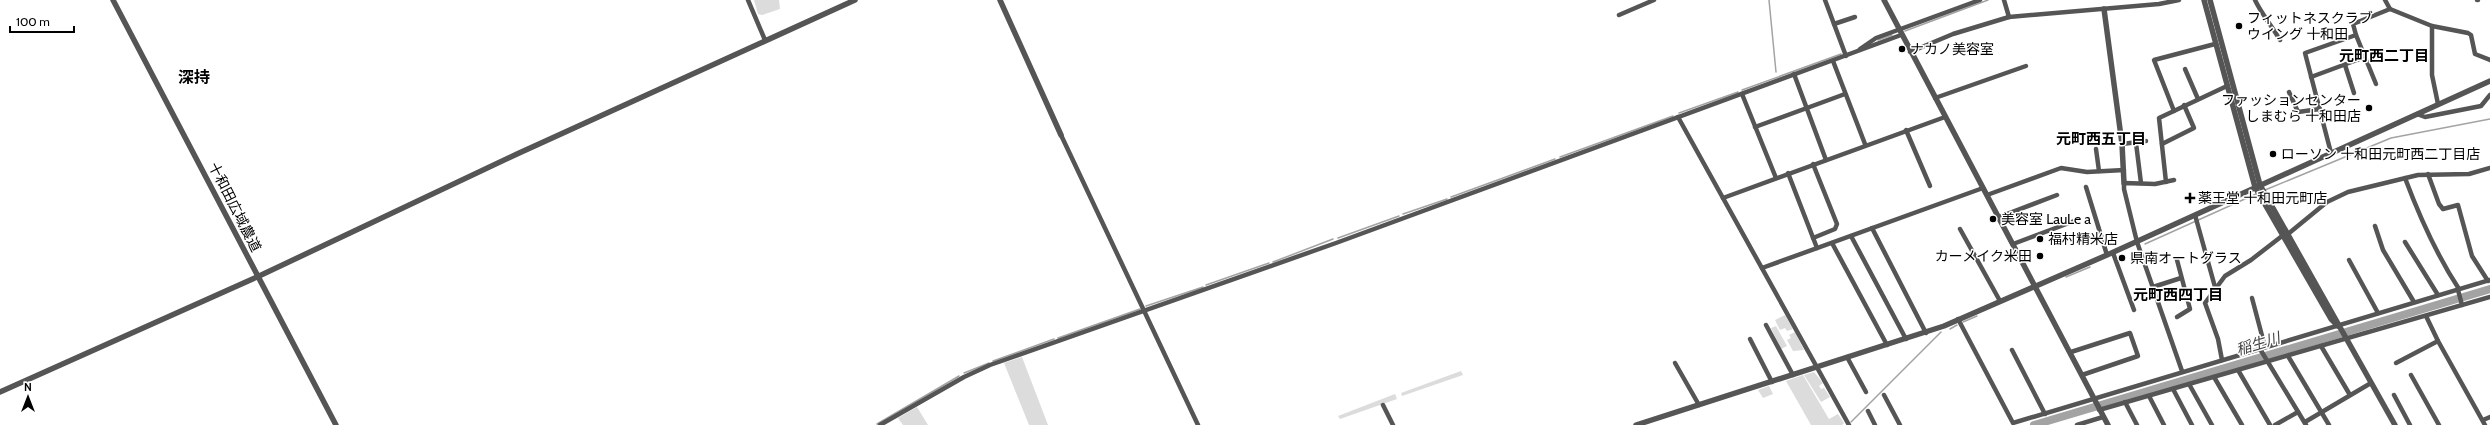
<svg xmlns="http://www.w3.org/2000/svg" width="2490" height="425" font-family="Cabin,'Noto Sans JP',sans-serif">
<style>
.green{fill:#dcdcdc}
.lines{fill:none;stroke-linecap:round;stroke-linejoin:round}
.stream{stroke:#a3a3a3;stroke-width:1.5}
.river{stroke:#a3a3a3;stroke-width:8}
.minor{stroke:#555;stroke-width:4.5}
.tertiary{stroke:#555;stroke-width:5.5}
.poi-dot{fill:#000;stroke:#fff;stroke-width:1.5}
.labels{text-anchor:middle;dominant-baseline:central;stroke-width:3;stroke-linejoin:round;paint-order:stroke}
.poi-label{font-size:14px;fill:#000;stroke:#fff;text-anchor:start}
.street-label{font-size:14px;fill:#000;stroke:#fff}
.neighbourhood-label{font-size:15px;font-weight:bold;fill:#000;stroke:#fff}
.water-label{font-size:15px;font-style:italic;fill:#444;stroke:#fff}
.quarter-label{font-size:16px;font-weight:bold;fill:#000;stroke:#fff}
</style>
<rect width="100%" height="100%" fill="#fff"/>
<!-- green -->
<g class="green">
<path d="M754,0h25l1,9 -18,6 -4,-1z"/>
<path d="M1785,315l8,14 -6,2 -2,-3 -5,2 -5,-10z"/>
<path d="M1776,326l11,20 -6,3 -10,-21z"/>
<path d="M1795,332l9,18 -11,1 -6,-11 4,-2 -2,-3z"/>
<path d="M1022,357l26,68h-19l-25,-62z"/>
<path d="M1461,371l2,4 -61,21 -1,-3z"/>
<path d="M1814,372l9,11 -4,3 2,3 3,-1 6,9 -9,5 -17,-27z"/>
<path d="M1803,375l26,44 9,-5 6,9 -2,2h-31l-25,-44z"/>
<path d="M1769,386l4,8 -10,4 -5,-8z"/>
<path d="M1395,394l2,5 -57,20 -2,-3z"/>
<path d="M917,407l11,18h-25l-5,-7z"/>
</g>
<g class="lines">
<!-- stream -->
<g class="stream">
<path d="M1769,0l7,72"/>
<path d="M1905,31l83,-31"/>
<path d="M1878,40l14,-5"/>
<path d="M1742,90l99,-36"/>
<path d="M1679,113l59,-21"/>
<path d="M1560,157l113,-41"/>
<path d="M2265,190l126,-52 99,-19"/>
<path d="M1451,197l104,-38"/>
<path d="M1403,214l44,-15"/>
<path d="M1338,238l61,-22"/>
<path d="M2145,244l111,-50"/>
<path d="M1273,262l60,-23"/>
<path d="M2066,277l24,-10"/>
<path d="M1206,285l63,-22"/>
<path d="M1146,306l57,-19"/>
<path d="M1963,322l14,-6"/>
<path d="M1950,329l7,-4"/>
<path d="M1058,338l82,-29"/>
<path d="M993,361l61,-22"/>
<path d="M964,373l25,-10"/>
<path d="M1851,422l90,-90"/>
<path d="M877,424l82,-48"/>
</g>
<!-- river -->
<path class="river" d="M2034,425l456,-136"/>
<!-- minor -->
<g class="minor">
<path d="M748,0l17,40"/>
<path d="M1825,0l21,56"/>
<path d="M2004,0l5,17"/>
<path d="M2255,0c6,13 17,26 25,40"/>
<path d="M2385,0l5,9 42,17v49l6,29"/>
<path d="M2477,0h1"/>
<path d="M1619,15l35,-15"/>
<path d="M1834,24l21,-7"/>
<path d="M2432,26l36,7 3,2 4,19 15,6"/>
<path d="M2356,35l20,49"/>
<path d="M1860,49l16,-11 104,-38"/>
<path d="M1910,52l43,-18 56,-17 150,-13 20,-4"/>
<path d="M1833,61l32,83"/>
<path d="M2345,65l9,28"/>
<path d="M2185,69l13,30"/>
<path d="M1794,74l32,86"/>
<path d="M2311,77l54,-20"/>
<path d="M2289,92l9,20 22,-3"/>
<path d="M1742,94l34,84"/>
<path d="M1935,98l91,-32"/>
<path d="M2174,111l-20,-51 61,-16"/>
<path d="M2417,114l8,3 56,-11 9,-11"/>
<path d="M1678,117l171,308"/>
<path d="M1755,127l90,-33"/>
<path d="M1906,130l24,56"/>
<path d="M1061,135l137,290"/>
<path d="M2136,143l5,40"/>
<path d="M2122,144l24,-3"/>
<path d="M2162,144l32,-16 -10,-23"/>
<path d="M2096,149l3,22"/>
<path d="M2331,153l-26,-100 51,-18 -3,-11 37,-15"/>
<path d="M1813,164l24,60 -2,5 -22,9"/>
<path d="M1788,173l29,75"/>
<path d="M2428,174l11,30 4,5 15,-4 14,51 16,25"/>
<path d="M2405,178c15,40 31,76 54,111"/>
<path d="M2174,180l-19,4 -31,-1v6l13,53 45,129"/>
<path d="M2166,182l-7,-64 68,-32"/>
<path d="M2086,187l21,68"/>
<path d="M1987,195l74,-27 26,4 37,-2"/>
<path d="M1723,198l222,-81"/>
<path d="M2195,215l20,72"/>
<path d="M1999,217l58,-22"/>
<path d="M2375,226l8,24 31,52"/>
<path d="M1872,228l54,105"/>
<path d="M1960,229l40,72"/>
<path d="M2288,234l39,-32 21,-10 70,-17 51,-1 21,-6"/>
<path d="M1851,236l55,103"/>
<path d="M2405,242l33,53"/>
<path d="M1832,243l55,102"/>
<path d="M2013,244l64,-24"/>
<path d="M2113,253l21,57"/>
<path d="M2349,260l29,53"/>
<path d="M1762,268l221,-80"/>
<path d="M2153,287l28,-9"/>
<path d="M2458,290l4,15"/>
<path d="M2252,298l13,49"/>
<path d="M2426,316l12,25 47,84"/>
<path d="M2177,317l13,-8 -13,-49"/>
<path d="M1958,319l55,104 477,-143"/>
<path d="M1766,325l27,50"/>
<path d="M1750,339l22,43"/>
<path d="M2321,346l29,49"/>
<path d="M2260,349l46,76"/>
<path d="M2012,350l33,64"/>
<path d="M2071,352l59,-19 8,23 -56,19"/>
<path d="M2288,356l41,69"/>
<path d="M1847,357l19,35"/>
<path d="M2222,360l-4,-21 -13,-36 20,-27 26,-16 31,-24"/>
<path d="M1675,363l24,42"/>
<path d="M2396,363l42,-22"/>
<path d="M2238,370l32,55"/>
<path d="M2411,375l28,50"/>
<path d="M2214,377l28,48"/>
<path d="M2189,384l23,41"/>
<path d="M2173,389l19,36"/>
<path d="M1884,395l16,30"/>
<path d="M2394,395l16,30"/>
<path d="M2149,396l15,29"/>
<path d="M2125,402l12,23"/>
<path d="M1383,405l10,20"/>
<path d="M2099,410l391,-113"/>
<path d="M1868,411l7,14"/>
<path d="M2483,420l7,-3"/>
<path d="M2305,422l66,-39"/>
<path d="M880,425l84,-48 26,-12 346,-122 565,-208"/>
<path d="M2077,425l26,-8"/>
<path d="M2275,425l23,-13"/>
</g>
<!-- tertiary -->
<g class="tertiary">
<path d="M113,0l223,425"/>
<path d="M1000,0l61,135"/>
<path d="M1884,0l224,425"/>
<path d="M2204,0l51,187 76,132 7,7"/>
<path d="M2210,0l50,185 135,240"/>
<path d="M2104,9l18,135 2,39"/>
<path d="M0,392l257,-115 260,-123 338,-154"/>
<path d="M1636,425l308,-99 163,-71 383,-174"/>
</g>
</g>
<!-- markers -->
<g class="poi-dot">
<circle cx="2239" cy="26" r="4"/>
<circle cx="1902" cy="49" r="4"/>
<circle cx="2369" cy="108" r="4"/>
<circle cx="2273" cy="154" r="4"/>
<path d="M2188 192h4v4h4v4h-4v4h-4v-4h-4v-4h4z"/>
<circle cx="1993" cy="219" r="4"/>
<circle cx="2040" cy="239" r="4"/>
<circle cx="2040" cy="256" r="4"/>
<circle cx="2122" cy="258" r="4"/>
</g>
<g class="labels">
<!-- poi labels -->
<g class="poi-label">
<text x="2247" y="18">フィットネスクラブ<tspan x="2247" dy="16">ウイング 十和田</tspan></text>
<text x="1910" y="49">ナカノ美容室</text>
<text x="2361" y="100" text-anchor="end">ファッションセンター<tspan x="2361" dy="16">しまむら 十和田店</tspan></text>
<text x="2281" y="154">ローソン 十和田元町西二丁目店</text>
<text x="2198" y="198">薬王堂 十和田元町店</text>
<text x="2001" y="219">美容室 LauLe a</text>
<text x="2048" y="239">福村精米店</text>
<text x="2032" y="256" text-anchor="end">カーメイク米田</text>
<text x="2130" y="258">県南オートグラス</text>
</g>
<!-- street labels -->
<g class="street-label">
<text transform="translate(235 207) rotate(63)">十和田広域農道</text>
</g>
<!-- neighbourhood labels -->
<g class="neighbourhood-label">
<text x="2384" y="56">元町西二丁目</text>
<text x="2101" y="139">元町西五丁目</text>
<text x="2178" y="295">元町西四丁目</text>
</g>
<!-- water labels -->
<g class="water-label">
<text transform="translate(2258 344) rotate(-17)">稲生川</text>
</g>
<!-- quarter labels -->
<g class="quarter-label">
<text x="194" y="77">深持</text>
</g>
</g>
<!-- north arrow -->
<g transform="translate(28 397)" stroke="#ffffff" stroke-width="3" paint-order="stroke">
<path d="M0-3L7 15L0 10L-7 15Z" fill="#000000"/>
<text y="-6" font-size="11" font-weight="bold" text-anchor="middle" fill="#000000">N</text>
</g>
<!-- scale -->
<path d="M10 26v6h64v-6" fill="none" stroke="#000000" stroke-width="2"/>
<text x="16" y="26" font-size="12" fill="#000000" stroke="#ffffff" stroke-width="3" paint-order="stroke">100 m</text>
</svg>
